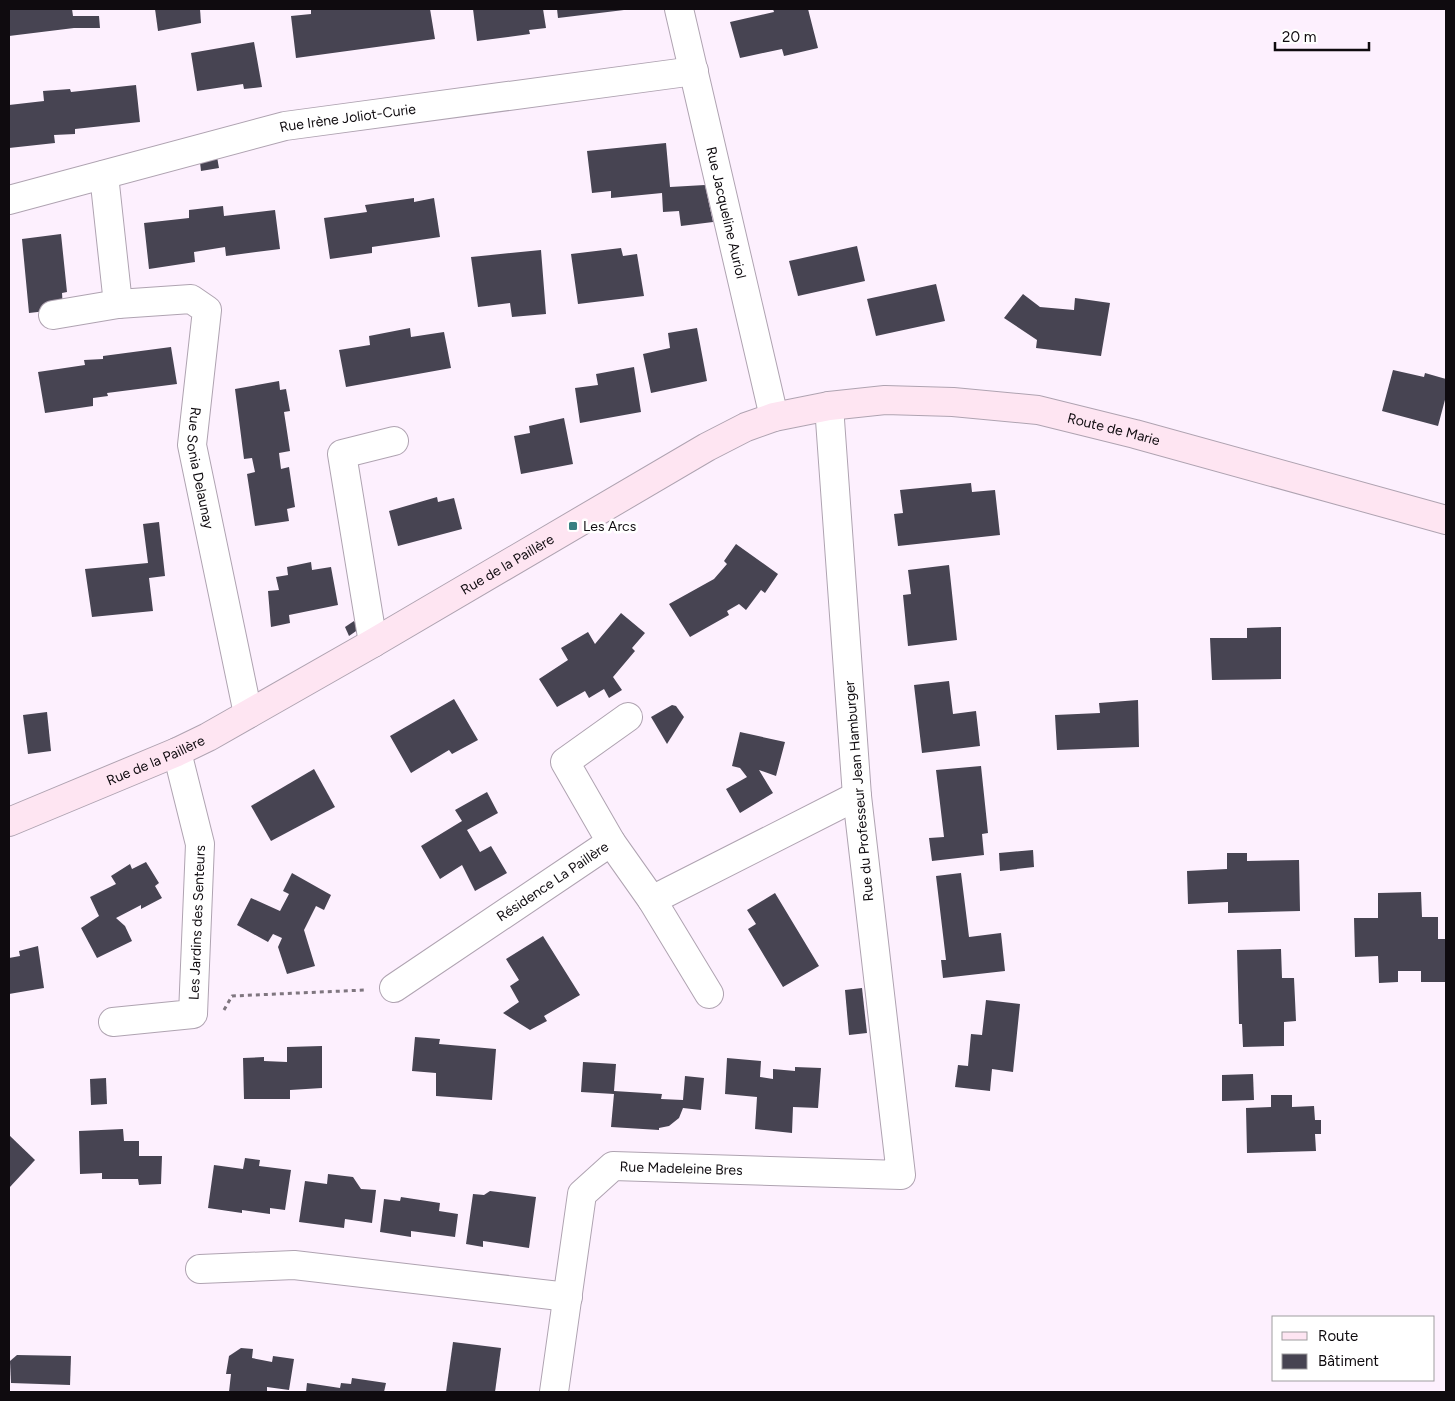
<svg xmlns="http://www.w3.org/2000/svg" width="1455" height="1401" font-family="Figtree,sans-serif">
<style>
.building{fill:#474452}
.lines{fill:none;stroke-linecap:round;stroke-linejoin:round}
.street-casing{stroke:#afa3b1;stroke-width:30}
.secondary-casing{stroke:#afa3b1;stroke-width:30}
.path{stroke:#7f767f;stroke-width:3;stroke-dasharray:4 4;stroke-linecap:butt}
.street{stroke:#fff;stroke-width:28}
.secondary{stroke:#fee5f2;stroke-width:28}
.poi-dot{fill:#388182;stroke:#fff;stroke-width:2}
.labels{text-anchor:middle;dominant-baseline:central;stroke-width:5;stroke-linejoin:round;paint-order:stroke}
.street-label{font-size:14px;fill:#0f0b0f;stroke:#fff}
.poi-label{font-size:14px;fill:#0f0b0f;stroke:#fff;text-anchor:start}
</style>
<rect width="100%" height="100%" fill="#fdf0fe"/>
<!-- building -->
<g class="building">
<path d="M9,9h63l1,7h26l1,12h-26l-65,8z"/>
<path d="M155,9h45l1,14 -43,8z"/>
<path d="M321,9h109l5,30 -139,19 -5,-42 20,-2v-4z"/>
<path d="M473,9h70l3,19 -17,2 1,4 -53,7z"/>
<path d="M557,9h67v1l-66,8z"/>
<path d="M773,9h35l10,39 -34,8 -2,-7 -42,9 -10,-36 44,-10z"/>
<path d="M254,42l8,45 -18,2 -1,-5 -46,7 -6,-38z"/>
<path d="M136,85l4,37 -65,7v5l-21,1 1,8 -46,5v-43l35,-4 -1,-10 27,-2 1,3z"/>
<path d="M666,143l4,44 35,-2 8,37 -32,4 -2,-15 -16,1 -1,-19 -51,5v-7l-19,2 -5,-42z"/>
<path d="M217,157l2,11 -18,3 -1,-9z"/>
<path d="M414,198v4l20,-4 6,39 -68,10v6l-42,6 -6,-41 43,-6 -2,-7z"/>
<path d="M223,206l1,10 51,-6 5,39 -54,7 -1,-9 -31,5 1,10 -46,7 -5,-46 45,-5v-8z"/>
<path d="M61,234l6,58 -5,1 1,16 -34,4 -7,-74z"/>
<path d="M857,246l8,35 -67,15 -9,-35z"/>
<path d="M621,248l2,8 14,-2 7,42 -66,8 -7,-50z"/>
<path d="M541,250l5,64 -34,3 -2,-14 -32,4 -7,-50z"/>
<path d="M936,284l9,37 -69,15 -9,-37z"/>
<path d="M1023,294l17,13 34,3 1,-12 35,5 -9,53 -65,-8 1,-8 -33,-22z"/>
<path d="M410,328l1,9 33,-5 7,36 -105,19 -7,-37 31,-5 -1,-9z"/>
<path d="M697,328l10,53 -56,12 -8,-39 27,-6 -2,-15z"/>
<path d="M171,347l6,37 -70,9 1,3 -15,2v8l-48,7 -7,-41 47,-7 -1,-5 19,-1v-3z"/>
<path d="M634,367l7,45 -61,11 -5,-35 23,-3 -2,-11z"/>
<path d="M1393,370l31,7 1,-4 21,6v17l-8,30 -56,-15z"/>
<path d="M279,381l1,9 6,-1 4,22 -6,1 6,39 -11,2 2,16 8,-2 6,40 -8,2 2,12 -34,5 -8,-52 8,-2 -3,-14 -8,1 -9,-70z"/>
<path d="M564,418l9,46 -52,10 -7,-38 16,-3 -1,-7z"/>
<path d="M971,483l1,9 23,-2 5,45 -102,11 -4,-32 9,-1 -3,-23z"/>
<path d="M437,497l1,5 16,-4 8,31 -64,17 -9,-35z"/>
<path d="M159,522l6,54 -16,2 4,33 -61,6 -7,-48 63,-6 -5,-39z"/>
<path d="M736,544l42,30 -13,19 -4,-3 -15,20 -7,-6 -12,7 2,4 -39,22 -21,-33 45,-25 13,-15 -3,-3z"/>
<path d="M311,562l1,8 19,-3 7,38 -49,10 1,8 -19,4 -3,-36 11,-1 -3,-13 12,-2 -1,-8z"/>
<path d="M949,565l8,75 -49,6 -5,-51 8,-1 -3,-24z"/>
<path d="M621,613l24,20 -13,15 3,3 -22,26 9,13 -13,8 -5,-9 -15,9 -4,-7 -28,16 -18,-28 29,-19 -7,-12 27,-16 7,12z"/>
<path d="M354,621l5,8 -10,7 -4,-9z"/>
<path d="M1281,627v52l-69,1 -2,-42h37v-10z"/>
<path d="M949,681l4,33 23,-3 4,35 -58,7 -8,-68z"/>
<path d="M454,699l24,41 -26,14 -3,-4 -38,23 -21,-37z"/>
<path d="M1138,700l1,47 -82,3 -2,-35 45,-2 -1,-10z"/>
<path d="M672,705l4,1 8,11 -17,27 -16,-27z"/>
<path d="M47,712l4,39 -23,3 -5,-39z"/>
<path d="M740,732l45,10 -9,34 -17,-6 14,23 -33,20 -14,-24 21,-12 -7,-9 -8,-2z"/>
<path d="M981,766l7,67 -6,1 2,21 -52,6 -3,-23 15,-1 -8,-67z"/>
<path d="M314,769l21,38 -64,34 -20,-35z"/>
<path d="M487,792l11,21 -31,17 13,22 11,-6 16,27 -32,18 -13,-26 -22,14 -19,-33 41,-25 -7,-11z"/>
<path d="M1033,850l1,17 -34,4 -1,-18z"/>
<path d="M1227,853h20v8l52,-1 1,51 -72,2v-11l-40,2 -1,-33 40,-2z"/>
<path d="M146,862l13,21 -4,3 7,12 -21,11v-4l-25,13 9,8 7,15 -35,17 -16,-30 18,-12 -9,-19 26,-13 -5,-8 19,-12 2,5z"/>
<path d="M292,873l39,22 -7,15 -8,-4 -12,24 11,36 -28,8 -9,-27 4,-9 -9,-4 -5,8 -31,-17 14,-27 29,13 9,-17 -6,-3z"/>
<path d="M961,873l8,64 32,-4 4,38 -62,7 -2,-18h5l-10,-84z"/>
<path d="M1421,892l1,25h16v22h8v43h-25v-11h-23v11l-19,1 -1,-27 -23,1 -1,-39h24v-25z"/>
<path d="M775,893l44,73 -36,21 -35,-58 8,-5 -9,-14z"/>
<path d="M543,936l37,59 -36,21 3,5 -17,9 -27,-17 16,-11 -9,-16 9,-6 -13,-21z"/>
<path d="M38,946l6,42 -35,6v-36l11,-2 -1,-5z"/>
<path d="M1281,949l1,29h12l2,43 -12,1v24l-41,1 -1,-23h-3l-2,-74z"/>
<path d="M862,988l5,45 -18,2 -4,-45z"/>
<path d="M986,1000l34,4 -7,68 -21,-3 -2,22 -35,-4 3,-22 10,1 3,-32 11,1z"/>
<path d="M415,1037l25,2 -1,5 57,5 -4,51 -56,-4v-23l-24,-2z"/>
<path d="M322,1046v42l-32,2v9h-46l-1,-41 21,-1v4l23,1v-15z"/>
<path d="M727,1058l34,3 -1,16 13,2v-10l22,2v-4l26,1 -3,40 -25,-1 -1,26 -37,-4 2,-32 -32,-3z"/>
<path d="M583,1062l33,2 -2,27 48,3 -1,5 22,1 2,-24 19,2 -3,32 -18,-2 -4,10 -10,8 -10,2v2l-48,-3 3,-33 -33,-2z"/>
<path d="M1253,1074l1,26 -32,1v-26z"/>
<path d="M106,1078l1,26 -16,1 -1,-26z"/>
<path d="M1271,1095h21v12l22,-1 1,14h6v14h-6l1,17 -69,2 -1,-45 25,-1z"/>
<path d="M123,1129l1,12h15v15h23l-1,28 -22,1 -1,-6h-36v-6l-22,1 -1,-43z"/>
<path d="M9,1135l26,25 -26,28z"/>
<path d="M245,1158l15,2 -1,6 32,4 -6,40 -15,-2v6l-28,-4v3l-34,-5 6,-43 29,4z"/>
<path d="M328,1174l25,3 8,12 15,1 -4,33 -27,-4 -1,9 -45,-6 6,-41 22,3z"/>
<path d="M490,1191l46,6 -7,51 -46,-7v6l-17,-3 7,-50 11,1z"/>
<path d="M401,1197l39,6 -1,8 19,3 -3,23 -44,-6v6l-31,-5 4,-33 16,2z"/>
<path d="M453,1342l48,6 -6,44h-49z"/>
<path d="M241,1348l12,1 -1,9 20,4 1,-6 21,3 -5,31 -22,-3v5h-38l2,-18h-5l3,-18z"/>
<path d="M17,1355l54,1 -1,29 -59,-2 -1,-22z"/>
<path d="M352,1378l34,5 -2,9h-78l1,-9 33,5 1,-5 10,1z"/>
</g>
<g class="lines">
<defs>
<g id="street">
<path id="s1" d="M679,9l95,408"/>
<path d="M104,175l14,129"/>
<path id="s2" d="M9,200l276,-74 409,-55"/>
<path id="s3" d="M53,315l65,-11 73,-5 16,11 -15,135 56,269"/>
<path d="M373,643l-31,-189 52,-13"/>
<path d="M611,842l-46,-80 63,-45"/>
<path d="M652,900l57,94"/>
<path id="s4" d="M394,988l217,-146 41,58 205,-104"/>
<path id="s5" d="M113,1022l80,-8 7,-170 -23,-92"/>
<path d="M200,1269l94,-4 274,32"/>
<path id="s6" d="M554,1392l28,-198 31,-28 288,9 -44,-379 -28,-390"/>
</g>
<g id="secondary">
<path id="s7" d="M9,822l168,-70 31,-15 165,-94 334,-196 39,-20 28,-10 55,-11 56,-6 68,2 85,8 97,24 311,86"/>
</g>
</defs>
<!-- street casing -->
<use href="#street" class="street-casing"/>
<!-- secondary casing -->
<use href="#secondary" class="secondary-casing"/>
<!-- path -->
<path class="path" d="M224,1010l8,-14 133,-6"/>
<!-- street -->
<use href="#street" class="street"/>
<!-- secondary -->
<use href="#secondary" class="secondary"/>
</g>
<!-- markers -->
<rect class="poi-dot" x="568" y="521" width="10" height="10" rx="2.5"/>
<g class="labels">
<!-- street labels -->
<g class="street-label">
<text stroke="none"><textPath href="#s2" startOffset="349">Rue Irène Joliot-Curie</textPath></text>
<text stroke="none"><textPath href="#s1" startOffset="209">Rue Jacqueline Auriol</textPath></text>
<text stroke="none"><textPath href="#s7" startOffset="1211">Route de Marie</textPath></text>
<text stroke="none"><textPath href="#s3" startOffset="318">Rue Sonia Delaunay</textPath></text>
<text stroke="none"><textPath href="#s7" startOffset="562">Rue de la Paillère</textPath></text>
<text stroke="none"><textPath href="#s7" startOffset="159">Rue de la Paillère</textPath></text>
<text transform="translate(859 791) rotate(-95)">Rue du Professeur Jean Hamburger</text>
<text stroke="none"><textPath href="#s4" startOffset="191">Résidence La Paillère</textPath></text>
<text stroke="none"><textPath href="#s5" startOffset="172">Les Jardins des Senteurs</textPath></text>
<text stroke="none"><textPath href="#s6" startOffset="310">Rue Madeleine Bres</textPath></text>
</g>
<!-- poi labels -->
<g class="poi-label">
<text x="583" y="526">Les Arcs</text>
</g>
</g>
<!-- border -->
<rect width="1455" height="1401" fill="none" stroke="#0f0b0f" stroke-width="20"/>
<!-- legend -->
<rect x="1272" y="1316" width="162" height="65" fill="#ffffff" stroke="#9f9d9f"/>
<rect x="1282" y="1332" width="25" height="8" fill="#fee5f2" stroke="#9f9d9f"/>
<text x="1318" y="1341" font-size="15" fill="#0f0b0f">Route</text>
<rect x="1282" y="1354" width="25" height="15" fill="#474452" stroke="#9f9d9f"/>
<text x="1318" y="1366" font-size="15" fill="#0f0b0f">Bâtiment</text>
<!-- scale -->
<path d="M1275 42v8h94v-8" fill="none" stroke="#0f0b0f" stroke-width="2.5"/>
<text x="1282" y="42" font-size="15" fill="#0f0b0f" stroke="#ffffff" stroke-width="4" paint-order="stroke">20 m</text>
</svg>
